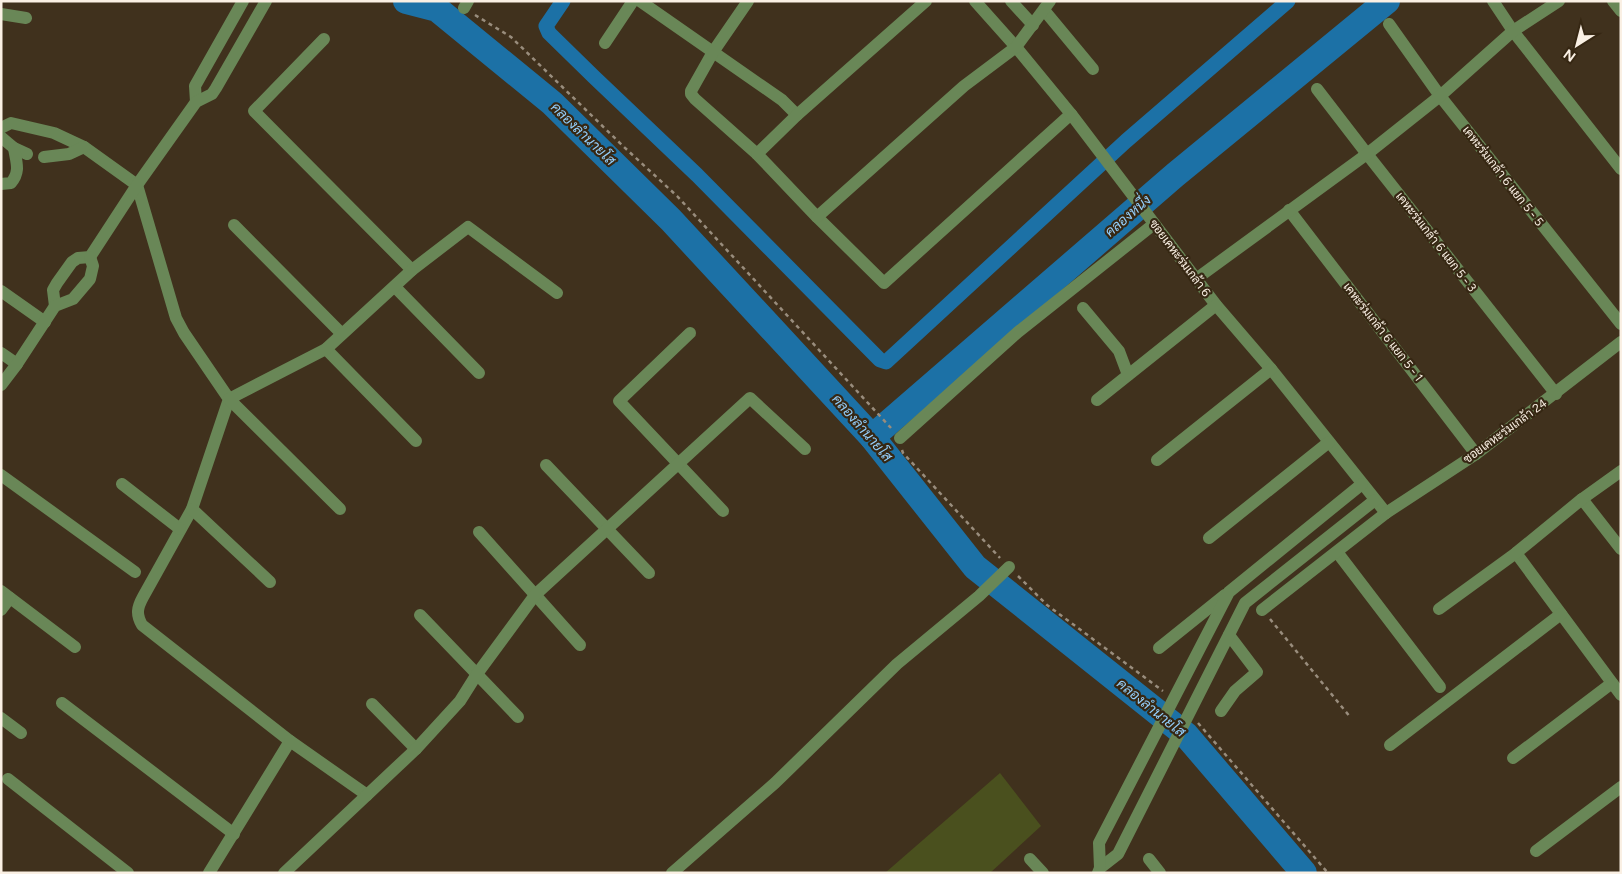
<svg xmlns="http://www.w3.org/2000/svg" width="1622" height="874" font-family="Figtree,Sarabun,sans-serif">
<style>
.green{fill:#4a501e}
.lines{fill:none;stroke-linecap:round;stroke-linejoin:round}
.canal{stroke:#1c71a6;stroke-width:15}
.river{stroke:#1c71a6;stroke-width:26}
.path{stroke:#998d7d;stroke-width:2.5;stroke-dasharray:4 4;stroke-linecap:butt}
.minor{stroke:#698757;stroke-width:12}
.labels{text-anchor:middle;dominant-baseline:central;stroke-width:4.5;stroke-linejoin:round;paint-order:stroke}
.street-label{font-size:12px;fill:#faf0e4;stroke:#362713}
.water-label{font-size:14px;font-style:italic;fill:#93cdf9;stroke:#362713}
</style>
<rect width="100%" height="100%" fill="#40311d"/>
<!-- green -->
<path class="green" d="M1000,773l41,53 -51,47h-105z"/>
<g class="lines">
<!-- canal -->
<path class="canal" d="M563,1l-17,25 3,7 45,44 103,98 183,185 6,2 240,-221 162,-140"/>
<!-- river -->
<g class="river">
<path d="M406,1l31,8 115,94 119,117 201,217 103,130 211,168 118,138"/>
<path d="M872,437l303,-262 212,-174"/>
</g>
<!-- path -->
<g class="path">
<path d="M475,15l36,22 113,110 53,49 214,232"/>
<path d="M902,450l1,3 97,105"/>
<path d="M1018,576l29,29 116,86"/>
<path d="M1270,619l81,99"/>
<path d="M1198,723l130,150"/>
</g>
<!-- minor -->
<g class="minor">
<path d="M640,1l142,99 15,15"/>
<path d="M748,1l-35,51 -22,39v3l4,5 62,55"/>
<path d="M926,1l-129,114 -40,39 60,63 67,66 187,-169"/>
<path d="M975,1l41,46 55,67 145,191 55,64 115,144"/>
<path d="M1011,1l22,24"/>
<path d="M1493,1l20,30 108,138"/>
<path d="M1613,1l8,10"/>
<path d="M464,8l4,-7"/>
<path d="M1044,10l49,59"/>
<path d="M1,14l25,4"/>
<path d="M1389,24l51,72 181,228"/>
<path d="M324,39l-70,72 158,159"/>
<path d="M605,43l28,-42"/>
<path d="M1317,89l50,65 189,240"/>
<path d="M196,102l-1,-16 48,-85"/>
<path d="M1,128l10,-5 43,10 30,14 53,38 39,133 8,15 45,66 -37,110 -49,88c-6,11 -7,17 -1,28l148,116 -81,132"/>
<path d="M1,137l13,11 13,6"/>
<path d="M44,157l25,-3 15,-7"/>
<path d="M1,184l10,-1c10,-12 5,-21 3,-35"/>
<path d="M1289,210l187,244"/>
<path d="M817,217l147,-131 52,-39 34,-46"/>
<path d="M234,225l108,109"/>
<path d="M1196,279l171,-125 73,-58 73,-65 46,-30"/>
<path d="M395,287l84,86"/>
<path d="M1,291l44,31"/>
<path d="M55,306l-2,-16 4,-7 15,-21 6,-4 12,-1 47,-72 59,-83 16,-8 4,-6 50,-87"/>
<path d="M1083,308l36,43 9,24"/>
<path d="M690,333l-71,68 104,110"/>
<path d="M326,349l90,92"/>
<path d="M1,353l16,11"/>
<path d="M1,385l16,-21 38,-58 18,-7 17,-20 3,-13 -3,-9"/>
<path d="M1097,400l119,-95"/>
<path d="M900,438l118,-106 136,-108"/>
<path d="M1157,460l114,-91"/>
<path d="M546,465l103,108"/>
<path d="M1,475l134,97"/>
<path d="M122,484l58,45"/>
<path d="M1582,499l39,50"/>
<path d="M192,509l78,73"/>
<path d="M340,509l-111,-110 97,-50 86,-79 56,-43 89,66"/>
<path d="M479,532l101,113"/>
<path d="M1209,538l120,-96"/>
<path d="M1337,552l103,135"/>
<path d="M1516,553l105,142"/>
<path d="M1,591l74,56"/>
<path d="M1439,609l77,-56 66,-54 39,-28"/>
<path d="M1,610l9,-12"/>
<path d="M1262,610l124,-97 90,-59 145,-112"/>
<path d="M420,615l98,102"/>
<path d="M1159,648l66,-53"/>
<path d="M62,703l172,131"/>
<path d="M372,704l44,45"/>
<path d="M1221,711l14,-20 22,-19 -28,-37"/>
<path d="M1,718l20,15"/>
<path d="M290,741l77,54"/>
<path d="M1390,745l171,-131"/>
<path d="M1513,758l99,-75"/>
<path d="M8,779l120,94"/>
<path d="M1536,851l85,-64"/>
<path d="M1030,859l13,14"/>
<path d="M1149,859l11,14"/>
<path d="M1100,868l18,-14 127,-251 130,-103"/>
<path d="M284,873l132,-124 44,-48 17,-27 58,-79 215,-197 55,51"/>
<path d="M672,873l103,-90 122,-119 82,-68 30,-29"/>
<path d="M1098,873l2,-5 -1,-25 130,-251 133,-108"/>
</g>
</g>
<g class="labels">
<!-- street labels -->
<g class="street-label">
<text transform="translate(1503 176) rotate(52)">เคหะร่มเกล้า 6 แยก 5 - 5</text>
<text transform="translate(1436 242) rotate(52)">เคหะร่มเกล้า 6 แยก 5 - 3</text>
<text transform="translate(1180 258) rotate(53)">ซอยเคหะร่มเกล้า 6</text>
<text transform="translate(1383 332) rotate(52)">เคหะร่มเกล้า 6 แยก 5 - 1</text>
<text transform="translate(1505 431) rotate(-36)">ซอยเคหะร่มเกล้า 24</text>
</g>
<!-- water labels -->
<g class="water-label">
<text transform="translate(583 134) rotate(44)">คลองลำนายโส</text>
<text transform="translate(1128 216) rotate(-41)">คลองหนึ่ง</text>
<text transform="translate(862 428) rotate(49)">คลองลำนายโส</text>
<text transform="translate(1151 708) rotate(39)">คลองลำนายโส</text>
</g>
</g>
<!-- border -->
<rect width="1622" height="874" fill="none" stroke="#faf0e4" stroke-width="5"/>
<!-- north arrow -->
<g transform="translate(1577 45) rotate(216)" stroke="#362713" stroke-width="4" paint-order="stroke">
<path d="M0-4L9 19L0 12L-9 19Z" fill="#faf0e4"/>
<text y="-8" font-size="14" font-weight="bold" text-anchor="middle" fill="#faf0e4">N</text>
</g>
</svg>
